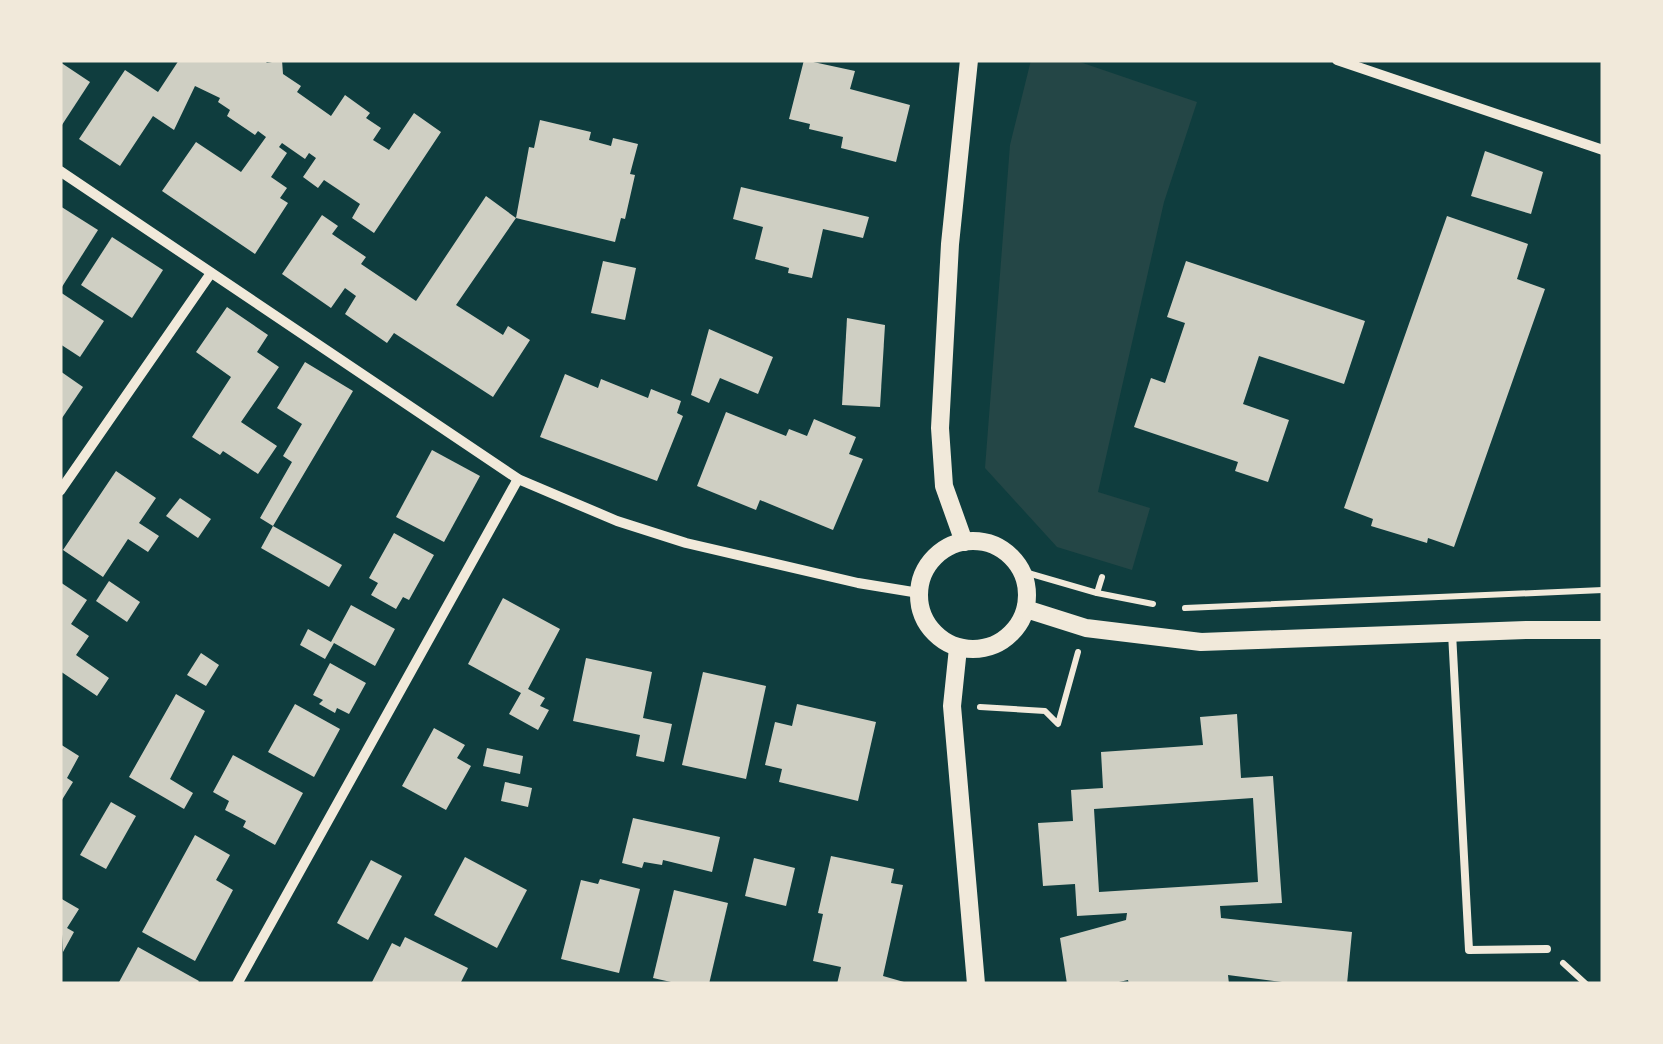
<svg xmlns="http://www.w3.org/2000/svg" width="1663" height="1044" font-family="Helvetica,sans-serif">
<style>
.green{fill:#244646}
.building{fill:#cfcfc3;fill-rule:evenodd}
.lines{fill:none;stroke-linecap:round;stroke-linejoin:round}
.path{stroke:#f1e9da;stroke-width:6}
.service{stroke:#f1e9da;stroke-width:8}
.minor{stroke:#f1e9da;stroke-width:10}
.tertiary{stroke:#f1e9da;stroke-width:18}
</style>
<rect width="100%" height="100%" fill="#0f3d3e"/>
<!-- green -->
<path class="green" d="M1031,60h43l123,42 -33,100 -66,290 52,16 -18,62 -75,-23 -72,-79 25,-323z"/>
<!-- building -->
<g class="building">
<path d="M179,60h85l3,3 15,-3 1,14 18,12 -4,6 34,24 14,-21 25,18 -4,5 15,10 -8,12 16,10 25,-37 27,19 -67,101 -22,-15 8,-14 -36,-24 -6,8 -15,-11 13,-19 -7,-5 -4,6 -23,-16 -3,4 8,6 -16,24 16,11 -7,10 8,5 -33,51 -93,-63 34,-49 45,30 25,-35 -8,-6 -3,4 -28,-19 3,-6 -12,-8 2,-4 -25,-12 -21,44 -21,-14 -33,50 -41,-27 46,-69 33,22z"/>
<path d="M804,60l51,11 -5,18 60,16 -14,57 -55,-14 2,-11 -34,-8 1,-5 -21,-5z"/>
<path d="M60,62l30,20 -30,46z"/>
<path d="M540,120l51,12 -2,8 22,6 2,-8 25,6 -8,30 5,1 -10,44 -4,-1 -6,24 -99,-24 13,-71 5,1z"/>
<path d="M1485,151l58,21 -12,42 -60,-18z"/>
<path d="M741,187l128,30 -6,21 -40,-9 -11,49 -24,-5 1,-5 -34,-9 8,-32 -30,-8z"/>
<path d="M486,196l30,22 -60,87 47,30 5,-9 22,14 -37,57 -99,-64 -7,10 -42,-29 11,-18 -11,-8 -14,20 -49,-34 40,-59 16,11 -6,8 34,23 -5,7 55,37z"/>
<path d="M60,206l38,24 -38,60z"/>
<path d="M1447,216l81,28 -11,35 28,10 -91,258 -26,-9 -1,5 -56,-17 2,-7 -29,-11z"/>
<path d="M112,237l51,33 -31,48 -51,-33z"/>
<path d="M603,261l33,7 -11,52 -34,-7z"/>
<path d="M1186,261l179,60 -21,63 -85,-28 -16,48 46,16 -21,62 -33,-11 3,-9 -104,-35 17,-49 14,5 20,-60 -18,-6z"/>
<path d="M60,292l44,29 -24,36 -20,-13z"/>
<path d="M227,307l41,28 -11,17 22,15 -38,55 36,24 -19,28 -35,-23 -3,4 -28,-18 39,-60 -35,-25z"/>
<path d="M847,318l38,7 -5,82 -38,-2z"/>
<path d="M709,329l64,28 -15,37 -38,-16 -11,25 -18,-8z"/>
<path d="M305,362l48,29 -80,135 -13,-8 32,-56 -9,-6 19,-32 -25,-16z"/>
<path d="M60,371l23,16 -23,34z"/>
<path d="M565,374l33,14 3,-9 47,19 3,-9 30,12 -4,12 6,3 -26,65 -117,-44z"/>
<path d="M726,412l60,24 3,-7 18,7 7,-17 42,18 -7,17 14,5 -30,71 -73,-30 -4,10 -59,-24z"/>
<path d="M432,450l48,26 -36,66 -48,-25z"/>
<path d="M116,471l40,27 -17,25 20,13 -11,16 -20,-13 -25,38 -40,-27z"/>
<path d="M180,498l31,21 -13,19 -32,-22z"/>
<path d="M273,526l69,39 -13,22 -68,-39z"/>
<path d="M394,533l40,22 -25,45 -6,-3 -7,12 -25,-14 7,-12 -9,-5z"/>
<path d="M109,581l31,21 -13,20 -31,-21z"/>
<path d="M60,582l27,18 -16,24 18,12 -13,19 33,23 -12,18 -37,-25z"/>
<path d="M503,598l57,31 -32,60 17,9 -5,8 9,4 -11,20 -29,-16 12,-21 -53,-29z"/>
<path d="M351,605l44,24 -20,37 -41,-23 -9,16 -25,-14 8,-16 23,13z"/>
<path d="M201,653l18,12 -13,21 -19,-11z"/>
<path d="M586,658l66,14 -9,46 29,6 -8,38 -28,-6 4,-21 -67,-14z"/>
<path d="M330,663l36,20 -17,31 -12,-6 -2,5 -16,-9 4,-4 -10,-5z"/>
<path d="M703,672l63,14 -20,93 -64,-14z"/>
<path d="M176,694l29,17 -35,68 23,14 -9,16 -55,-32z"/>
<path d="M295,704l45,25 -26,48 -46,-25z"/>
<path d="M797,704l79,18 -18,79 -79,-19 3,-13 -17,-4 10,-43 17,4z"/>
<path d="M1237,714l4,64 32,-2 9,127 -62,3 1,12 131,14 -5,52h-49l-70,-9 1,9h-100l-1,-4 -18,4h-43l-7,-46 66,-18 1,-7 -50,3 -2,-32 -32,2 -5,-63 35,-2 -2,-31 32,-2 -2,-36 102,-7 -3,-28zM1253,798l5,84 -159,10 -5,-83z"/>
<path d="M434,728l31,17 -8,13 14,8 -25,44 -44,-24z"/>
<path d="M60,744l19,12 -12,22 6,4 -13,21z"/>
<path d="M487,748l36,8 -3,18 -37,-8z"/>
<path d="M233,755l70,38 -28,52 -32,-18 3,-6 -21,-11 4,-9 -16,-9z"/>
<path d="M505,782l27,6 -4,19 -27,-6z"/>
<path d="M111,802l25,14 -30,53 -26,-14z"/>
<path d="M633,818l87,19 -8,35 -49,-12 -1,5 -18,-3 -2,6 -20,-5z"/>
<path d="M195,835l35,20 -14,25 17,10 -38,71 -53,-29z"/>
<path d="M831,856l63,13 -3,14 12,2 -20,91 28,8h-74l4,-17 -28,-6 10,-47 -5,-1z"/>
<path d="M465,857l62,33 -30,58 -63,-33z"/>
<path d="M754,858l41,10 -9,38 -41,-10z"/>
<path d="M371,860l31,16 -34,64 -31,-17z"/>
<path d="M600,879l40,10 -21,84 -58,-14 20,-79 17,4z"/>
<path d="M674,890l54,13 -19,81h-29l-27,-6z"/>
<path d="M60,898l19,11 -12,19 7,4 -11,20z"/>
<path d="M405,937l63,31 -8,16h-89l21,-41 8,4z"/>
<path d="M138,947l61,34 -2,3h-79z"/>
</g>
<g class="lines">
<!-- path -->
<g class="path">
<path d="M1021,571l76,22 56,11"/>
<path d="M1097,593l5,-16"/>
<path d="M1185,608l418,-18"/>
<path d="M980,707l65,4 13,13 20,-72"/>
<path d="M1563,963l23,21"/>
</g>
<!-- service -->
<path class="service" d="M1452,633l17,317 78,-1"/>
<!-- minor -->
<g class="minor">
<path d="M1337,60l266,90"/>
<path d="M60,171l458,308 99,42 69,22 172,40 61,10"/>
<path d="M60,491l151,-218"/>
<path d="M237,984l281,-505"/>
</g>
<!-- tertiary -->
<g class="tertiary">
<circle cx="973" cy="595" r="54"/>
<path d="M964,542l-20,-56 -4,-58 10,-184 19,-184"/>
<path d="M1026,609l60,19 115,14 325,-12h77"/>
<path d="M958,648l-6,58 24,278"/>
</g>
</g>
<!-- border -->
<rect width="1663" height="1044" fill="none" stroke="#f1e9da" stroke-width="125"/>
</svg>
